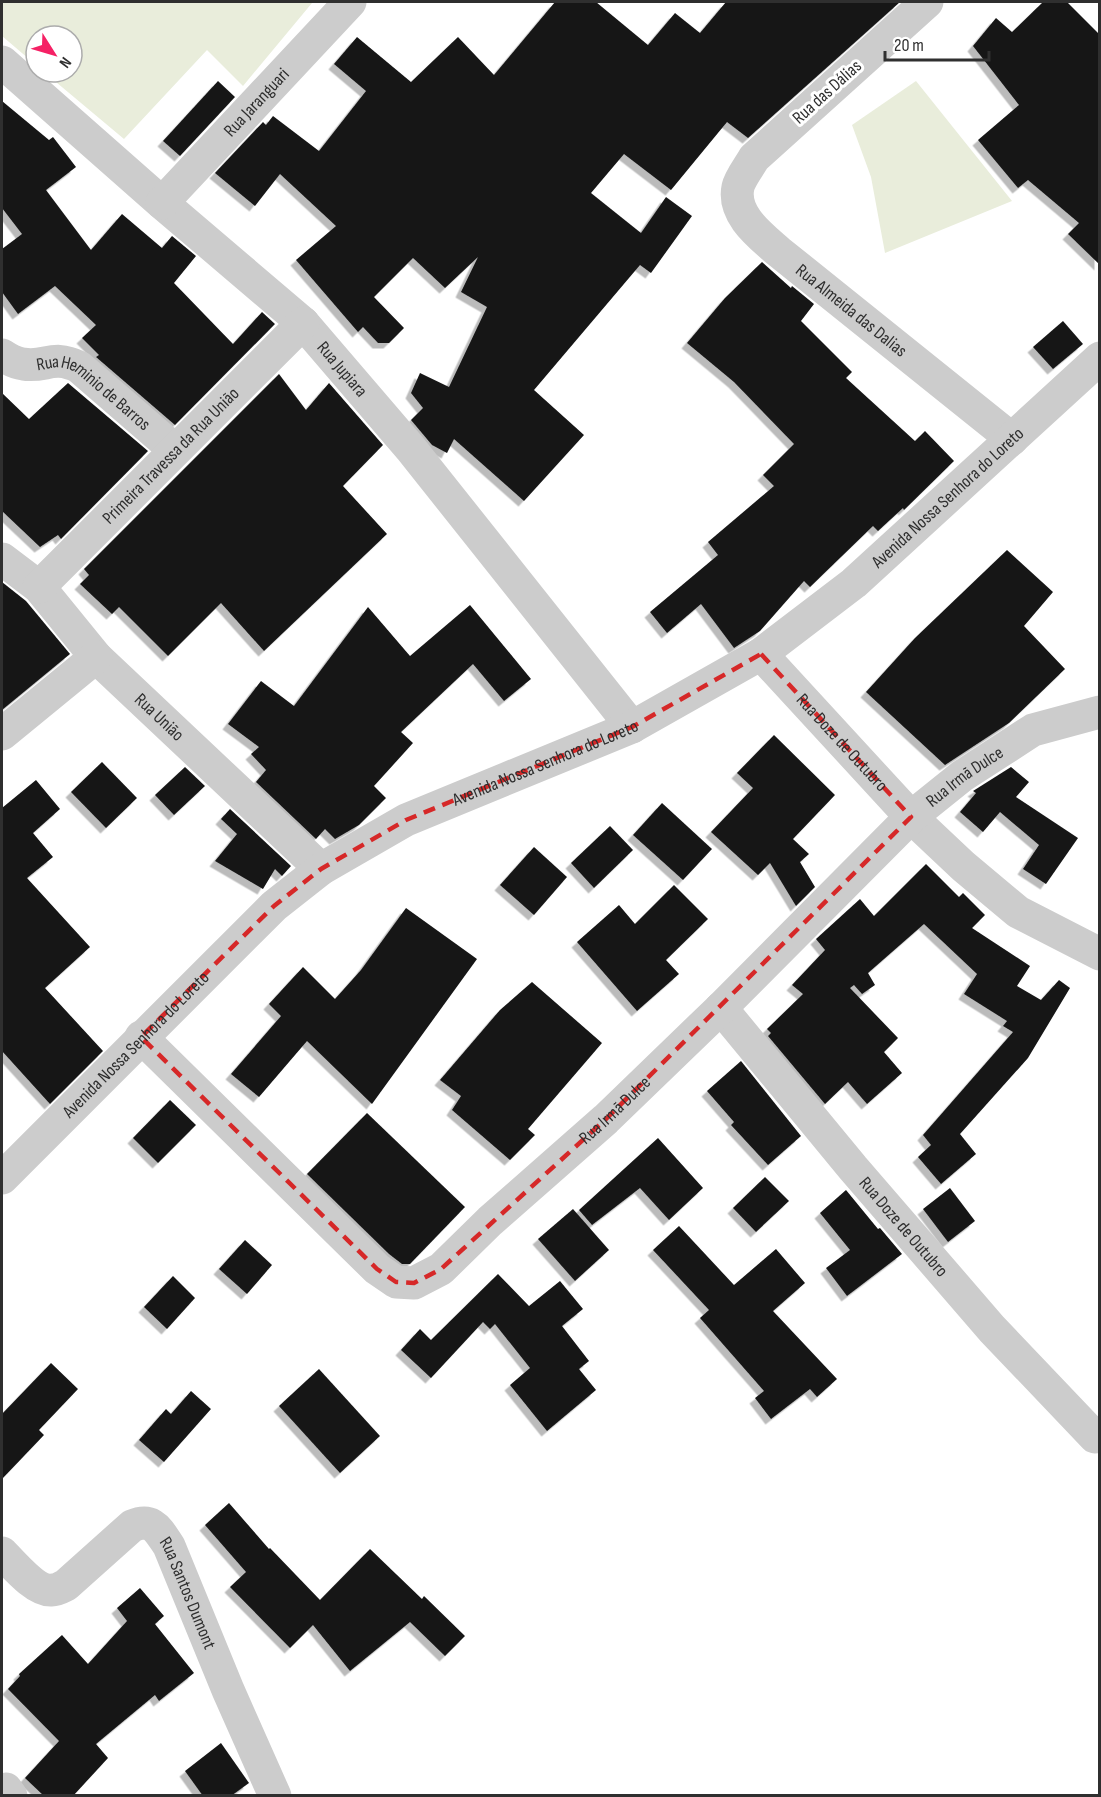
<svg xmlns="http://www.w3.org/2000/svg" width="1101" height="1797" font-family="'Sofia Sans Condensed',sans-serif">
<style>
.green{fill:#e9eddb}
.building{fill:#161616;filter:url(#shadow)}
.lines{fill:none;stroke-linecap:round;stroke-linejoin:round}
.minor{stroke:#ccc;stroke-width:33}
.tertiary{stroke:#ccc;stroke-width:33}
.marked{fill:none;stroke:#d62828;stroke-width:4.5;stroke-dasharray:12 8;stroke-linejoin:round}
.labels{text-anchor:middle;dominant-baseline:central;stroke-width:6;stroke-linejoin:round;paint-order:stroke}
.street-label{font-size:18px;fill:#2f2f2f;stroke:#fff}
</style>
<defs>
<filter id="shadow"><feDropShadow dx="-5.5" dy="5.5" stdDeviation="0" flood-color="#0004"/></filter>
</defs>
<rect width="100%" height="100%" fill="#fff"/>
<!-- green -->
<g class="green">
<path d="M2,2h309l1,1 -69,83 -36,-36 -83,89 -80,-67h28v-36h-36v29l-34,-29z"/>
<path d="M916,81l96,120 -127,52 -14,-76 -19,-52z"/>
</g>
<!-- building -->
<g class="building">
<path d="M555,2h41l52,43 27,-32 25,20 26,-31h174l-152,136 -21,-16 -56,68 -47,-36 -33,39 50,40 25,-36 26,19 -41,57 -11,-8 -106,125 50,45 -60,66 -70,-62 -7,14 -15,-8 -21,-25 12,-12 -12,-15 9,-20 29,14 38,-80 -26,-15 17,-35 -33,31 -32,-30 -39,39 30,31 -15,15h-11l-15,-16 -5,5 -62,-72 40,-34 -56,-52 -25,32 -40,-33 48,-51 3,3 7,-9 46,35 47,-60 -32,-27 23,-27 54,45 47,-45 36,38z"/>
<path d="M1043,2h24l33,33v230l-32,-31 11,-11 -51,-43 -10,8 -40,-48 41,-35 -46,-59 23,-28 16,14z"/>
<path d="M218,81l17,16 -55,59 -17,-15z"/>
<path d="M2,101l47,39 4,-3 23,30 -30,23 45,60 31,-36 40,34 10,-12 24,20 -22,27 59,61 29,-32 13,12 -100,101 -79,-68 3,-2 -17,-17 14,-13 -41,-39 -37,28 -16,-22v-43l20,-15 -20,-26z"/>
<path d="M762,262l29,26 1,-2 22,18 -13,17 51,51 -6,6 69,63 10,-10 29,30 -50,49 -1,-2 -25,23 -5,-5 -63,61 -6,-6 -44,50 -26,17 -33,-44 -34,29 -17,-21 68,-57 -10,-13 66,-56 -11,-11 31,-31 -60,-62 -47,-39 38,-45z"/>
<path d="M1063,321l20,23 -30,25 -20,-22z"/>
<path d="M279,374l27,36 23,-27 54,62 -40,41 44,48 -123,117 -43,-48 -53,53 -49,-49 -7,7 -32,-30 9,-9 -5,-6z"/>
<path d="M68,383l80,68 -87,88 -3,-4 -18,12 -38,-36v-118l27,26z"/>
<path d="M1007,550l46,42 -29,34 41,43 -56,54 -64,42 -79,-73 49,-54z"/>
<path d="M2,582l24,19 44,53 -68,56z"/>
<path d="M470,605l61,74 -27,22 -31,-37 -72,68 12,11 -39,43 12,12 -27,27 -24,14 -10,-10 -9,10 -60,-57 10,-12 -15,-16 8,-7 -31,-23 33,-43 33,25 74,-99 42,49z"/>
<path d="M774,735l61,60 -42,44 16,15 -9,8 15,25 -19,19 -26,-43 -12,12 -47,-43 42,-44 -16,-15z"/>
<path d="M102,762l35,36 -31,30 -35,-36z"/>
<path d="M185,767l20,19 -31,29 -19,-20z"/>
<path d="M1011,767l18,15 -13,15 62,41 -32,46 -23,-15 16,-24 -39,-33 -17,20 -23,-20 16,-19 -3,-2z"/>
<path d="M36,780l24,29 -27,24 20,24 -26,21 63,69 -45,41 58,63 -53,53 -48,-53v-243z"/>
<path d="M662,803l50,46 -29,31 -50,-45z"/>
<path d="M230,809l61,57 -9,10 -7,-7 -12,20 -48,-28 22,-27 -16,-15z"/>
<path d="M610,826l23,24 -39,38 -23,-25z"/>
<path d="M534,847l33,30 -33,38 -34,-30z"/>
<path d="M926,864l33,33 4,-4 22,22 -13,13 58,38 -13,20 24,14 18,-20 11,8 -42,70 -68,76 16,20 -35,30 -23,-27 13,-12 -8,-10 90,-103 -10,-6 4,-5 -43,-27 13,-20 -53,-50 -56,49 7,12 -13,9 -8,-9 -4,3 48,50 -14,14 18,21 -35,31 -19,-22 -23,22 -57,-68 3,-3 -4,-4 36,-35 -11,-9 33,-35 -9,-11 44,-40 14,17z"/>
<path d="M674,885l34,34 -42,41 13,14 -42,37 -60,-69 42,-37 16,19z"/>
<path d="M406,908l71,51 -105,145 -65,-63 -48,56 -28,-23 50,-58 -12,-12 34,-37 32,32 26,-29z"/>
<path d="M532,982l70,61 -74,86 7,6 -25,25 -58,-50 9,-14 -21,-16 60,-70z"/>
<path d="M741,1061l60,75 -33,29 -37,-40 3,-3 -27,-31z"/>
<path d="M170,1100l26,25 -38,38 -25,-25z"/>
<path d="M367,1113l98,94 -55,57h-8l-13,-10 -82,-80z"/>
<path d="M658,1138l45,50 -34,32 -29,-32 -48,37 -13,-15z"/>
<path d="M765,1177l24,24 -33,31 -23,-24z"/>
<path d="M950,1188l25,33 -27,21 -25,-33z"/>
<path d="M846,1190l32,39 2,-1 22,26 -55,42 -21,-28 24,-18 -30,-37z"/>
<path d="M573,1209l36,41 -34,31 -37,-42z"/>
<path d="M679,1226l55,59 42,-36 29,34 -32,28 64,68 -20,18 -7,-8 -39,30 -16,-21 9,-7 -64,-73 9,-8 -56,-60z"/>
<path d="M245,1240l27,25 -25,29 -28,-25z"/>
<path d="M498,1274l31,32 31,-25 23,28 -21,17 27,35 -10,8 17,21 -49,41 -37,-46 20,-17 -35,-44 -5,5 -7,-7 -52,56 -30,-28 19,-21 11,11z"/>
<path d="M173,1276l22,22 -28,31 -23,-22z"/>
<path d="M51,1363l27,26 -39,41 5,5 -42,44v-65z"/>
<path d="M319,1369l61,67 -40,37 -61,-67z"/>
<path d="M191,1391l20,18 -47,53 -25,-22 27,-31 5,5z"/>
<path d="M229,1503l40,46 1,-1 50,52 50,-51 52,50 2,-3 41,40 -20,20 -35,-34 -60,49 -37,-46 -23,23 -60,-61 16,-15 -41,-47z"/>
<path d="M140,1588l24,28 -9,8 39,49 -35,28 -4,-6 -59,49 12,14 -35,38h-29l-19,-18 34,-37 -51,-52 12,-13 -1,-2 43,-39 26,29 39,-43 -10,-13z"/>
<path d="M221,1743l28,40 -18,13h-28l-18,-25z"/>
</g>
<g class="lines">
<!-- minor -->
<g class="minor">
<path id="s1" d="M927,2l-173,156c-5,9 -14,20 -16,29 -6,28 23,49 41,65l233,187"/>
<path id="s2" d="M2,62l160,141 141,120 108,126 221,278"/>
<path id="s3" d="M162,203l188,-201"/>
<path id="s4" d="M2,355c6,4 13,8 21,9 23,4 29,-10 56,3l96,83"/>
<path id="s5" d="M2,559l37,28 57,70 225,212"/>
<path id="s6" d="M39,587l264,-264"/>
<path id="s7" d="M761,654l150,163 52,49 55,46 82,42"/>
<path d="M2,734l94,-77"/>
<path id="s8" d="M721,1008l132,160 139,161 103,108"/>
<path id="s9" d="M141,1037l236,232 19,13 18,1 27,-14 49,-48 116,-102 115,-111 190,-191 51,-41 71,-46 67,-18"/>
<path id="s10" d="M2,1553c11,11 34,39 50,37 5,0 10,-3 14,-5l66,-59c21,-9 26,4 37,20l59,144 47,106"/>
<path d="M6,1789l5,7"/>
</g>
<!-- tertiary -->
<path class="tertiary" id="s11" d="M2,1178l272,-272 47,-37 85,-49 226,-93 129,-73 93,-71 246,-225"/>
</g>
<!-- marked area -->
<path class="marked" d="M761,654l150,163 -305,302 -165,150 -27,14 -18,-1 -19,-13 -236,-232 133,-131 47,-37 85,-49 226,-93z"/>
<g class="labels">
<!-- street labels -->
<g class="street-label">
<text transform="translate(827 92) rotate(-42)">Rua das Dálias</text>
<text stroke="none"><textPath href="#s3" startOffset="138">Rua Jaranguari</textPath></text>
<text stroke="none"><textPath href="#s1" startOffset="440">Rua Almeida das Dalias</textPath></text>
<text stroke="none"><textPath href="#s2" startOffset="459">Rua Jupiara</textPath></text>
<text stroke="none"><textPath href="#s4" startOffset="104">Rua Heminio de Barros</textPath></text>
<text stroke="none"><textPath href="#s6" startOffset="186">Primeira Travessa da Rua União</textPath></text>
<text stroke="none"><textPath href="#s11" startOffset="1179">Avenida Nossa Senhora do Loreto</textPath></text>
<text stroke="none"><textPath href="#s5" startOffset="224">Rua União</textPath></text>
<text stroke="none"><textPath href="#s7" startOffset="120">Rua Doze de Outubro</textPath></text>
<text stroke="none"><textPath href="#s11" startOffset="693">Avenida Nossa Senhora do Loreto</textPath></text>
<text stroke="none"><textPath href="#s9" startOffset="1122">Rua Irmã Dulce</textPath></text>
<text stroke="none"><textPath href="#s11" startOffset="189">Avenida Nossa Senhora do Loreto</textPath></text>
<text stroke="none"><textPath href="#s9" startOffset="638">Rua Irmã Dulce</textPath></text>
<text stroke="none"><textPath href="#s8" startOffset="285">Rua Doze de Outubro</textPath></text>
<text stroke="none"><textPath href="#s10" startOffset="266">Rua Santos Dumont</textPath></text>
</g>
</g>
<!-- border -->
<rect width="1101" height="1797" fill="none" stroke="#2f2f2f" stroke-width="6"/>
<!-- north arrow -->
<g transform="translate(54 54) rotate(127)"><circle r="28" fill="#ffffff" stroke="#acacac" stroke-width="1.5"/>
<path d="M0-4.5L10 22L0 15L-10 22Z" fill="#f52165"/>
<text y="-9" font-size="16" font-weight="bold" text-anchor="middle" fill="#2f2f2f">N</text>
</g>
<!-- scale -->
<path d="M885 51v9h104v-9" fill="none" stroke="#2f2f2f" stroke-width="3"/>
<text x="894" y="51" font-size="18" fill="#2f2f2f" stroke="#ffffff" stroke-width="4.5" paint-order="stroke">20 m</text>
</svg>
